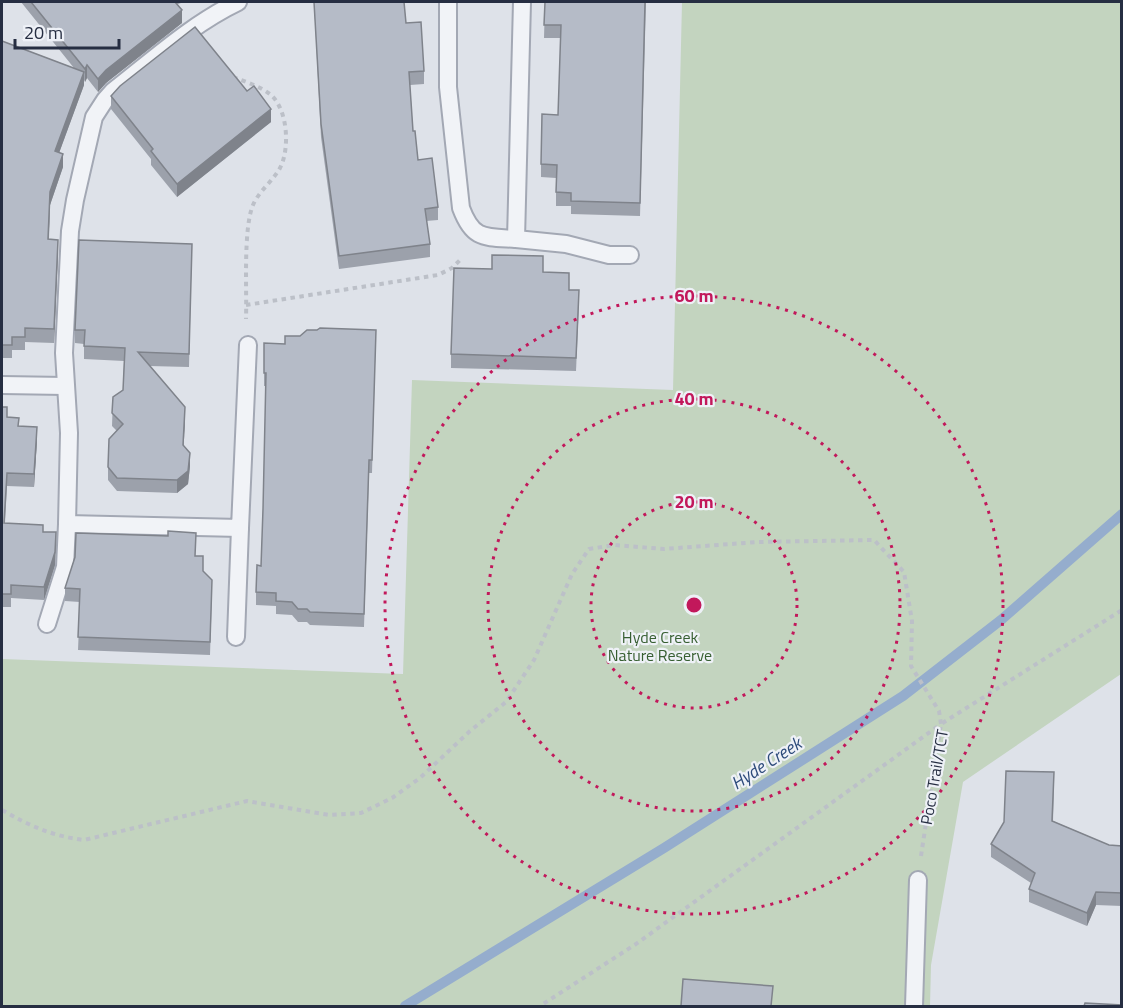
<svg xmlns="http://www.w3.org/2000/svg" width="1123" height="1008" font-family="'Titillium Web',sans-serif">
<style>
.green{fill:#c3d4bf}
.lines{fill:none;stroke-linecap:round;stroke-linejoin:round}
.stream{stroke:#95adcd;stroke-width:10}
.lane-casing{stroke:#a3a8b4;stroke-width:20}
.path{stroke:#bcc0c8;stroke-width:4;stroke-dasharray:4.5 4.5;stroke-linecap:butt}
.lane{stroke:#f1f3f7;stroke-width:16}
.wall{fill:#9ca1ab}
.shaded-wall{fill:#7f838b}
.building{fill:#b5bbc7;stroke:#7f838b;stroke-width:1.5}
.ring{fill:none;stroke:#c2185b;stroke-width:3;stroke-dasharray:3 6}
.labels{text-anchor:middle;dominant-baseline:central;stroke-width:4.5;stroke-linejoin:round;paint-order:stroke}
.park-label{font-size:16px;fill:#375f32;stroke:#eef1f7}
.street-label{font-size:16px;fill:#262e42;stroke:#eef1f7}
.water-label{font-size:18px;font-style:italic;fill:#2c4a7a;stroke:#eef1f7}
.centre{fill:#c2185b;stroke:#eef1f7;stroke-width:3}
.ring-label{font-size:18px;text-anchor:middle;font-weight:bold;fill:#c2185b;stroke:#eef1f7;stroke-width:4.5;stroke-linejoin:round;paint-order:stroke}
</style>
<rect width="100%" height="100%" fill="#dee2e9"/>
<!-- green -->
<path class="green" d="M682,2h439v672l-158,108 -32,183 -1,41h-928v-347l401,15 9,-294 261,10z"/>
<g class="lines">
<!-- stream -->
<path class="stream" d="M405,1006l259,-158 239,-152 98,-76 121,-106"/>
<defs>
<g id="lane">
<path d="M238,2c-46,22 -85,58 -125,89l-8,9 -11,17 -19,83 -5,31 -6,122 5,80 -2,91 173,4 8,-183"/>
<path d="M448,2v85l13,121c12,32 23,29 55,31"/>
<path d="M522,2l-6,237 50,5 43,11h21"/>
<path d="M2,385l63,1"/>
<path d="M47,624l18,-57 2,-43"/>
<path d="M236,637l4,-109"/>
<path d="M914,1006l4,-126"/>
</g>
</defs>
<!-- lane casing -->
<use href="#lane" class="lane-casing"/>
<!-- path -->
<g class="path">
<path d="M233,77c13,5 27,9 38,18 17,15 19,54 9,73 -7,13 -21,23 -27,37 -10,24 -6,86 -7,114"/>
<path d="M246,305l192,-30 14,-7 10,-10"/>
<path d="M2,810c28,16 50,26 82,30l163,-39 82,14 32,-2 31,-15 28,-20 50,-47 36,-29 28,-42 38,-86 17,-25 25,-4 50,4 94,-7 116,-2 30,32 8,49 -1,45 28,45 2,13 -305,220 -96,62"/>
<path d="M921,856l20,-132 181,-114"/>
</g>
<!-- lane -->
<use href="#lane" class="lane"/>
</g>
<!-- wall -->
<g class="wall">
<path d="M21,2h163l-6,2 4,19 -76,60 -8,9 -11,-14 -2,4 -1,-2v5l-25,68 4,14 -13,38 -1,34 9,14 -4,90 -29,-1v8h-13v8h-10v-317l72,27z"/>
<path d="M314,2h90l2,21 18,48v13l-14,1 3,46 5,29 20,47v13l-12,1 4,23v13l-91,12 -18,-132z"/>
<path d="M545,2h101l-6,214 -69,-2v-8h-15v-28l-15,-1v-13l17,-49 3,-77h-17z"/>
<path d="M111,96l160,26 -94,75 -26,-32v-6l-40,-50z"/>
<path d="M192,244l-3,123 -40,-1 36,54 -2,26 7,20 -2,18 -11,9 -60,-2 -9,-11v-13l9,-36 -5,-5 1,-29 10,-7 1,-29 -40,-2v-15l-9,-1v-13z"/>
<path d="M492,269l51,3 26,18 10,13 -3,68 -125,-3v-14z"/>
<path d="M376,330l-4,143h-3l-5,154 -54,-2 -3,-3h-9l-6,-7 -16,-1v-8l-20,-1v-13l5,-26 2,-57 3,-123h-2v-43l21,1 15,-8z"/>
<path d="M2,407l5,10 30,23 -3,47 -27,-1 -2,37 38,9 13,13 -1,20 -11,35 -33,-2v9h-9v1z"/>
<path d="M196,556l16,37 -2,62 -132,-5 2,-48 -15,-1v-13l10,-31z"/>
<path d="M1054,786l-1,35 56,24 13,1v60l-26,-1 -9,21 -58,-24v-13l2,-6 -40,-26v-13z"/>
</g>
<!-- shaded-wall -->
<g class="shaded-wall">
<path d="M182,10v13l-76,60 -8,9v-13l8,-9z"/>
<path d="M87,65v13l-2,4v-13z"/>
<path d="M84,72v13l-29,79v-13z"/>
<path d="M271,109v13l-94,75v-13z"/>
<path d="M63,154v13l-13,38 -2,47 2,-60z"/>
<path d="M58,240v13l-4,90v-14z"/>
<path d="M185,407v13l-2,38v-13z"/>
<path d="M37,427v13l-3,47v-13z"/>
<path d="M190,453v13l-2,18 -11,9v-13z"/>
<path d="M56,532l-1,33 -11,35v-13z"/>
<path d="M1096,892v13l-9,21v-13z"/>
</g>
<!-- building -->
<g class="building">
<path d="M31,2h144l7,8 -76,60 -8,9 -11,-14 -2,4z"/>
<path d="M314,2h90l2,21 15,-1 3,49 -15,1 4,59h2l3,29 14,-2 6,49 -13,2 5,35 -91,12 -18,-132z"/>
<path d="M545,2h100l-5,201 -69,-2v-8l-15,-1 1,-27 -16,-1 1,-50 16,1 3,-90h-17z"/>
<path d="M195,27l52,64 7,-5 17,23 -94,75 -26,-33 2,-2 -42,-53 9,-10z"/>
<path d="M2,41l82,31 -29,79 8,3 -13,38 -2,47 10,1 -4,89 -29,-1v9h-13v8h-10z"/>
<path d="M79,240l113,4 -3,110 -51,-2 47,55 -2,38 7,8 -2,18 -11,9 -60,-2 -9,-11 1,-28 14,-15 -11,-11 1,-16 10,-7 2,-42 -41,-2 1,-16h-10z"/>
<path d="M492,255l51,1v16l26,1v17h10l-3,68 -125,-4 3,-86 38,1z"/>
<path d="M320,328l56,2 -4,130h-3l-5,154 -54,-2 -3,-3h-9l-6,-7 -16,-1v-8l-20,-1 1,-27 4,1 2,-57 3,-136h-2v-30l21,1v-8h15l7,-6h10z"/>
<path d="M2,407h5v10l12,1 -1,8 19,1 -3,47 -27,-1 -3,50 39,2v7h13l-1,20 -11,35 -33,-2v9h-9v1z"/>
<path d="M168,531l28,2 -1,23h8v15l9,9 -2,62 -132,-5 2,-48 -15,-1 10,-31 1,-24 92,3z"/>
<path d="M1006,771l48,1 -2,49 57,24 13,1v47l-26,-1 -9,21 -58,-24 6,-16 -44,-29 13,-22z"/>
<path d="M683,979l90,7 -2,20h-90z"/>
<path d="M1085,1003l37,2v1h-38z"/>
</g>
<!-- distance rings -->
<g class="ring">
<circle cx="694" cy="605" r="103"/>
<circle cx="694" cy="605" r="206"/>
<circle cx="694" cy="605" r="309"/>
</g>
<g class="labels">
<!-- park labels -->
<g class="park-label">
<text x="660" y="637">Hyde Creek<tspan x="660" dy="18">Nature Reserve</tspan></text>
</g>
<!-- street labels -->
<g class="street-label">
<text transform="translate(934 777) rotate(-80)">Poco Trail/TCT</text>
</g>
<!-- water labels -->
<g class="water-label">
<text transform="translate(766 763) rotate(-33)">Hyde Creek</text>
</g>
</g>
<circle cx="694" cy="605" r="9" class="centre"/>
<g class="ring-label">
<text x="694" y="302">60 m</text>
<text x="694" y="405">40 m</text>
<text x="694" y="508">20 m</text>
</g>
<!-- border -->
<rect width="1123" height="1008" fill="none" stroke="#262e42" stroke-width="6"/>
<!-- scale -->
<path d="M15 39v9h104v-9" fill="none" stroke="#262e42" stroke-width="3"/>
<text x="24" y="39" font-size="18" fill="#262e42" stroke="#eef1f7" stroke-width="4.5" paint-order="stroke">20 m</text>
</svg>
